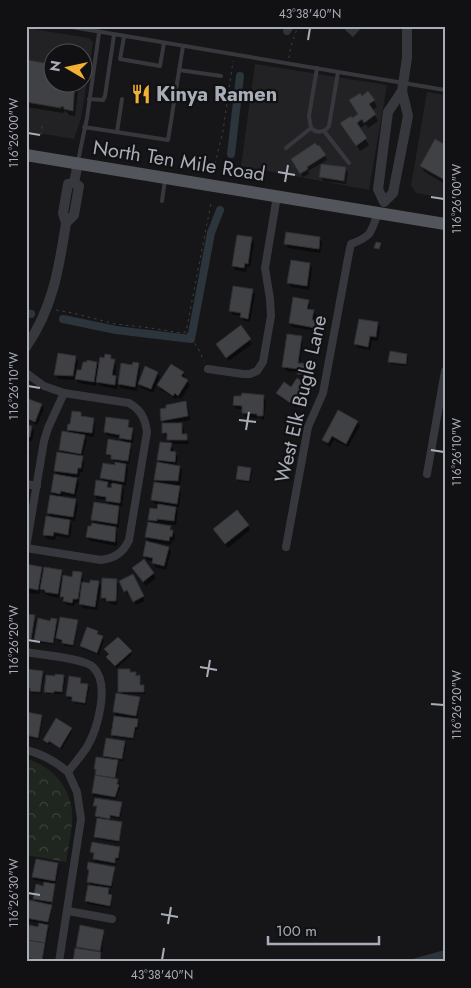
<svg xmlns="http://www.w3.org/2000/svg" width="471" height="988" font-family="Jost,sans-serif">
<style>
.built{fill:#222225;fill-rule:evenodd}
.forest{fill:url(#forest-crowns)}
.water{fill:#2c353c}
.shadow{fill:#0007;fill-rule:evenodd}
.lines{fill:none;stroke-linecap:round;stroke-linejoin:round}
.canal{stroke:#2c353c;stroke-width:8}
.building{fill:#404145;stroke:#303034}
.path{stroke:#3d3f44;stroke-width:1;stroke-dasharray:2.5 4;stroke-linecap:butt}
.service{stroke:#37383d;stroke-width:4}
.minor{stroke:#37383d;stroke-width:8}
.tertiary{stroke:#37383d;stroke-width:10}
.primary{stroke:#53555c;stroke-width:12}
.ticks{fill:none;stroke:#a8adb8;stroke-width:2}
.labels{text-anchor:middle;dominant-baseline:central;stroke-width:4.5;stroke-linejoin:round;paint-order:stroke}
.poi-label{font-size:20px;font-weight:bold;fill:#a8adb8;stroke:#111113;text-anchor:start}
.street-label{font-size:20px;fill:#a8adb8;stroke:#111113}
.neatline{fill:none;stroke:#a8adb8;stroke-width:2}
.ticks-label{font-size:12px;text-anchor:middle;fill:#a8adb8}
</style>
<defs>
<pattern id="forest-crowns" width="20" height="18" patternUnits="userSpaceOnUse" patternTransform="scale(1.25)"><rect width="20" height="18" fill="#1e261f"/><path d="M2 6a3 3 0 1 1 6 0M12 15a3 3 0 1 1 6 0" fill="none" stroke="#3c433d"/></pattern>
</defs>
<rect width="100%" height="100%" fill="#161618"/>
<!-- built -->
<g class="built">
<path d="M26,28l63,10 4,5 -12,75 -7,21 -48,-8zM52,52h30v30h-30z"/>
<path d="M255,64l132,21 -18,105 -128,-24z"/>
<path d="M427,92l18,3v103l-29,-5 -5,-8z"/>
</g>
<!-- forest -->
<path class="forest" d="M26,759c29,7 49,34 46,64 -1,13 -4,26 -6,39l-40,-7z"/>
<!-- water -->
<path class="water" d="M348,26h15l-10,11 -8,-7z"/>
<!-- shadow -->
<g class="shadow">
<path d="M29,62l23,2v18h27l-4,34 -6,-1 -2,-3 -3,-1 -1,2 -37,-6v-25z"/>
<path d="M362,97l12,4 3,6 -5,3 6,11 -10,7 -2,-4 -7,5 10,16 -9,6 -15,-22 7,-9 7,-5z"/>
<path d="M445,144v40l-20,-12 -4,-6z"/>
<path d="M319,147l8,13 -19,11 1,3 -6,3 -10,-17z"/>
<path d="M345,168l3,5 -2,11 -23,-3 -2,-4z"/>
<path d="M251,238l3,5 -4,24h-3l-1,5 -11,-2 -2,-4z"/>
<path d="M320,238l2,4 -2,11 -32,-5 -2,-5z"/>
<path d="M292,261l18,3 2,4 -3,22 -18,-3 -3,-4z"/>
<path d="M252,290l3,4 -5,28 -6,-1 -2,-5 -9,-1 -3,-5z"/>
<path d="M308,301l2,4 -1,5 4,1 3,4 -1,6 3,5 -1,5 -25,-4 -2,-4z"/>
<path d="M377,323l3,4 -2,14 -6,-1 -2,10 -12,-2 -2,-4z"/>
<path d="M240,327l12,17 -23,17 -9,-13z"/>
<path d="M301,337l2,4 -3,23 11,2 2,4 -1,9 -11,-2 -2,-5 -13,-1 -2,-5z"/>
<path d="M407,355l1,3 -1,8 -16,-2 -1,-3z"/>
<path d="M111,356l5,9 -1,12 4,6 14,-17 5,-2 2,5 -3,22 -16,-3 -3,-6 -1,7 -17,-3 -3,-6 -1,6 -17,-3 -4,-6v3l-17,-1 -2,-4 19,-18 3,4 -2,10 6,1 15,-9 3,5 5,-9z"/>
<path d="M157,373l3,4 -7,16 -12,-5 -2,-4z"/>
<path d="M183,373l2,4 -1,2 6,6 -9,14 -4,-2 -1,2 -15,-9 -3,-5z"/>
<path d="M306,386l2,4 -2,4 4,5 -5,6 -4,-3 -5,6 -16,-11 -2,-4z"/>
<path d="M264,396l2,4 -2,20 -4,-2 -15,-1 -2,-8h-7l-2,-5z"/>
<path d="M26,399l16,6 2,4 -7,16 -11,-6z"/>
<path d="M185,403l3,4 2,13 -18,3 9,2 3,4v6h2l3,9h-18l-3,-8h-3l-2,-4 2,-7 -3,-5z"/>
<path d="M80,413l3,5 10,1 2,4 -1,14 -10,-1 3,4 -5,18 2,4 -1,10h-3l-1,5h-4l4,6 -3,14 -13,-2 -1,3 13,2 3,4 -3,17 -6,-1 3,5 -2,13 -14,-2 -1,4 -8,-1 -3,-5 7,-16 -2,-5 6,-16 -3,-5 6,-16 -3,-5 8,-17 -3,-4 11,-16 -3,-5z"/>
<path d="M128,421l2,7 4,5 -1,10h-4l3,5 -3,17 -4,-1 3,5 -2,17 -5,-1 3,5 -2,17 -5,-1 3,5 -1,17 -5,-1 3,6v13l-27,-5 -3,-4 9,-12 -3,-5 17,-14 -3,-6 -10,-1 -2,-4 9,-12 -2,-5 14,-12v-3l-9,-9 17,-11 -3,-5 -13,-2 -3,-4zM107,483l6,1 -1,6 -2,-2z"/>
<path d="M357,422l3,4 -12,21 -14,-7 -4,7 -4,-3 -2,-4z"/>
<path d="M26,426l5,1 3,4 -2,10 -6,-1z"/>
<path d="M171,445l2,4v4l3,1 2,4 -2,8 4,1 2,4 -2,14h-2l3,7 -2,16 -4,-1 3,5 -2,13 -17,-2v2l11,2 5,9 -1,5 -2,-1 -1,5 -18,-3v2l16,4 2,4 -5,18 -11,-3 -2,-6 -6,-1 -3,-5 6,-12 -4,-6 6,-13 -3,-4 9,-10 1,-6h-4l-3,-5 6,-15 -2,-5 5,-15 -2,-5z"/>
<path d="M26,447l4,4 -4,15z"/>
<path d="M250,470l2,2 -2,11 -11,-2 -2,-2z"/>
<path d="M248,526l2,4 -22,18 -14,-19z"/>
<path d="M144,561l12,17 -10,8 -10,-13z"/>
<path d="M26,566l15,2 3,5 17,-2 3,4 9,3 8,-4 2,4v6l8,1 7,-3 3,4 -4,24 -14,-2 -3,-5 -5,-1 -1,4 -7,-1 -7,-10v3l-11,-2 -5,-3 -3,-5 -1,6 -14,-1z"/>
<path d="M132,576l13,25 -9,4 -6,-11 -2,1 -7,-13z"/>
<path d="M116,580l2,4 -1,21 -7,-1 -1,-2h-4l-3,-4z"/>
<path d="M26,615l8,1 2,3 -4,22 -6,-1z"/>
<path d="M56,620l2,3 -4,22 -17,-3 -2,-2 16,-18z"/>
<path d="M77,621l1,3 -4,23 -10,-1 -1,-4 -4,-1 -2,-3z"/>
<path d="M98,632l1,4 5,4 -5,15 -16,-6 -2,-3z"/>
<path d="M131,652l1,2 -15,14 -8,-9z"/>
<path d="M129,670l2,3h4l1,4h3l2,9h3l1,2v6h-23l17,4 1,3 -3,19 2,3 -1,6h-2l-2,11 -20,-3 -2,-2 5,-18 -3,-5 8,-17 -3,-4z"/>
<path d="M42,673l2,2 -3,19 -8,-1 -6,-6z"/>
<path d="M64,676l1,3 -2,15h-16l-2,-2z"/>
<path d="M80,679l1,5 6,1 2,3 -3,17 -12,-2 -1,-4h-5l-1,-3z"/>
<path d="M28,713l14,3 1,2 -4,22 -13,-3z"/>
<path d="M71,729l1,2 -10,18 -12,-6 -1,2 -5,-5z"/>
<path d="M124,742l2,3 -3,16 -7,-1 3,4 -3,16 3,3 1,5 -4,11 -22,-3 -1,-3 4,-22 10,-11 -3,-4z"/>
<path d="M121,804l1,2 -2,13 -9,-2v4l10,2 1,3 -3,17 -22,-4 -2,-2 3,-29 -3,-3z"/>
<path d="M119,848l1,2 -1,10h-3v5l-21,-3 -1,-3v-4l-2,-3z"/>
<path d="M37,860l20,4 2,2 -3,17h-3l1,2 -4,19 -1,4h3l-3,16h-3l3,5 -6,33 -17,-2v-21l13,-11 1,-5 -12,-2 -1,-3 10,-15 -2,-4 9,-12 1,-5 -11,-2 -1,-3z"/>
<path d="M114,868l1,3 -3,17 -5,-1 3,5 -1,4 3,2 -1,10 -23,-4 -2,-3 3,-15 3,1 -3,-6 1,-9 -2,-3z"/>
<path d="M103,931l1,2 -3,29h-27l5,-12 -2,-3z"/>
</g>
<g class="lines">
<!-- canal -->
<g class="canal">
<path d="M287,31l3,-5"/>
<path d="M231,154l9,-78"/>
<path d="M26,313l5,1"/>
<path d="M63,319l53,11 75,9 20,-106 9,-23"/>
<path d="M416,962l29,-8"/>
</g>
</g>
<!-- building -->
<g class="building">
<path d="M28,60l22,4v-2h2v20h23l-2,29 -9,-2v-2l-3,-1v2l-35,-6v-28z"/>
<path d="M368,91l7,9 -6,4 7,10 -12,9 -2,-4 -5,4 10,15 -11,8 -16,-23 11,-7 1,2 6,-4 -9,-14 11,-7 2,3z"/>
<path d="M435,139l9,5 1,-2v34l-2,3 -23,-13z"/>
<path d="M315,143l3,3 1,-1 7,10 -19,12 1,2 -8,5 -9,-15z"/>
<path d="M321,164l25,3 -2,14 -25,-4z"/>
<path d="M286,232l34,5 -1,12 -35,-5z"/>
<path d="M237,235l15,2 -4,27 -3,-1 -1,5 -12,-2z"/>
<path d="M376,242l5,1 -2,6 -5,-1z"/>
<path d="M291,260l19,3 -3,23 -20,-3z"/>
<path d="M233,286l20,3 -5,30 -8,-2 1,-4 -12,-2z"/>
<path d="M293,297l16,3 -2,9 7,1 -2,10h4l-1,8 -26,-5z"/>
<path d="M359,319l19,3 -2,15 -6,-1 -2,11 -14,-3z"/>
<path d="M241,325l10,14 -25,19 -10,-14z"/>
<path d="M287,334l15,2 -4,27 14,1 -2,11 -13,-1 1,-5 -16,-2z"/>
<path d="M390,351l17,3 -1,10 -18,-2z"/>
<path d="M58,353l18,3 -3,20 -19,-1z"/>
<path d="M105,354l6,1v4h4l-3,16 4,1 -1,9 -19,-3 4,-25 4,1z"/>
<path d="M87,360l10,2 -3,20 -19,-3 2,-9h4l2,-8h4z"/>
<path d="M133,362l6,1 -4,24 -17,-3 3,-21 11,2z"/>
<path d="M171,364l13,8 -3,4 7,4 -10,16 -3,-3 -2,3 -16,-11z"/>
<path d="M145,366l13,6 -7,17 -13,-5z"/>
<path d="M297,378l10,7 -4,5 5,4 -5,8 -5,-3 -5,6 -17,-12 8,-11 7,5z"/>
<path d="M242,393l22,2 -1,21h-6v-2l-15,-1v-7l-9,-1 1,-9h7z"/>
<path d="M26,398l16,6 -7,18 -9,-4z"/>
<path d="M186,401l2,15 -27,5 -1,-12 6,-1v-3z"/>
<path d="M338,410l20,11 -12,23 -14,-8 -4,7 -6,-3z"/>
<path d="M72,411l9,1v4l13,2 -2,15 -25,-3 1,-6h2z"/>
<path d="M106,417l23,3 -1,7 5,1 -2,12 -12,-2 1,-3 -16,-3z"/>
<path d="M162,423h20v11h5v6h-20v-7h-5z"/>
<path d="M26,425l6,1 -2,11h-4z"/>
<path d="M62,431l23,4 -4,19 -22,-4z"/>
<path d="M108,439l23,4 -3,18 -17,-2v-4l-5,-1z"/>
<path d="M160,442l12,1 -2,8 6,1 -1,10 -18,-2z"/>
<path d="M57,452l26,4 -2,12h-3l-1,6 -23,-3z"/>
<path d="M115,462l11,2 -2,18 -24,-4 3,-15 12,2z"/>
<path d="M157,462l23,4 -2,15 -24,-1z"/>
<path d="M238,466l13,2 -2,13 -13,-2z"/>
<path d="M54,474l23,4 -3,16 -13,-3 -1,3 -9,-2z"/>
<path d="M96,480l12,2 -1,5 4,1 1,-5 10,2 -2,18 -14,-2v-4l-12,-2z"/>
<path d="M154,482l26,4 -3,18 -26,-4z"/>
<path d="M50,495l26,4 -3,18 -26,-4z"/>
<path d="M94,502l25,4 -2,18 -26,-4z"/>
<path d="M158,504l18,3 -2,14 -17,-2v2l-9,-1 2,-12 7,1z"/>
<path d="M237,510l12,15 -24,19 -12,-15z"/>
<path d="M46,516l24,4 -2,15 -14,-3 -1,4 -10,-1z"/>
<path d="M148,522l23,4 -1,4h3l-1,7 -2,-1 -1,5 -24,-4z"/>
<path d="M92,523l24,4 -1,15 -29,-5 2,-11h3z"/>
<path d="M146,541l23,6 -5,19 -12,-3 1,-5 -10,-2z"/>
<path d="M144,559l10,14 -11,9 -11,-14z"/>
<path d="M26,564l16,3 -4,23 -10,-2 -2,2z"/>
<path d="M44,567l18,3 -4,24 -13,-2v-2l-5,-1z"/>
<path d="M73,571l9,1 -4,27h-5l-1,4 -9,-2 1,-4h-4l3,-22 9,2z"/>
<path d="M133,574l11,22 -11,6 -6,-12 -3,2 -5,-11z"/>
<path d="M102,578l15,1 -1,22h-10v-3h-5z"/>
<path d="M90,580l9,1 -4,26 -16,-3 3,-22 8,1z"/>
<path d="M26,614l9,1 -4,24 -5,-1z"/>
<path d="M60,617l18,3 -5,25 -11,-2v-3l-6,-2z"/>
<path d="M38,618l12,3 1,-3 6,1 -4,24 -19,-3z"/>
<path d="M87,627l11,4 -1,3 6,2 -6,17 -17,-7z"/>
<path d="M118,637l14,14 -17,15 -9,-9 3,-3 -5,-5z"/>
<path d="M26,669l17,2 -3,21 -10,-1v-3h-4z"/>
<path d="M118,669h12v3h6v4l4,-1v10h4v7h-26z"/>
<path d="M55,674l9,1 -2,17 -8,-1v2l-10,-1 2,-17 9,1z"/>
<path d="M69,676l12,2 -1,5 8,1 -3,19 -13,-2v-4l-6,-1z"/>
<path d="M116,693l24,4 -4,19 -23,-4z"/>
<path d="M27,712l15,3 -4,23 -12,-3z"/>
<path d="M114,716l24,3 -1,8h-2l-2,11 -22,-3z"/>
<path d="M56,718l16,10 -12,20 -11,-7 -1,2 -5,-3z"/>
<path d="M106,738l19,3 -3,18 -19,-3z"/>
<path d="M96,757l22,3 -3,18 -20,-3 1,-6h-2z"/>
<path d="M95,775l23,4 -1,5 2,1 -4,12 -23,-4z"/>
<path d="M95,798l27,4 -3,15 -9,-2v4l-15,-3 2,-10h-4z"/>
<path d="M97,818l25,4 -3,19 -25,-4z"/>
<path d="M92,842l28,5 -2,11h-3v5l-22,-4 1,-6 -4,-1z"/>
<path d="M36,859l22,4 -3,18 -23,-4z"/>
<path d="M88,862l27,5 -4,19 -24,-4 2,-12 -2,-1z"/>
<path d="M44,882l11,2 -3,18 -19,-3 3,-15 7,2z"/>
<path d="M88,885l21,3 -1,6 4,1 -2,11 -25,-5z"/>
<path d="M29,900l23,5 -4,17 -22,-4z"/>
<path d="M39,923l9,2 -3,18 -19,-3v-11h3v-4l9,2z"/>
<path d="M80,925l24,5 -4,21 -24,-4z"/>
<path d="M26,940l19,3 -3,18 -16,-3z"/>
<path d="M75,948l26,4 -1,10h-27z"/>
</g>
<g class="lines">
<!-- path -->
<g class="path">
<path d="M289,58l2,-12 7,-20"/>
<path d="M41,135l1,-10"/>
<path d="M215,164l8,-33 10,-70"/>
<path d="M56,310l17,3 42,11 36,4 30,5 5,-1 25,-129"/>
<path d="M187,333l11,15 6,13"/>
</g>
<!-- service -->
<g class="service">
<path d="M66,26l379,64"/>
<path d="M124,37l-4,22 40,7 4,-23"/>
<path d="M317,68l-8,48 2,12c6,6 14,4 18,-2l9,-54"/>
<path d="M179,70l42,6"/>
<path d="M89,99l14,1 2,-4 9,-61"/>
<path d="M84,127l84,13 15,-94"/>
<path d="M324,131l25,32"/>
<path d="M117,132l5,-33"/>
<path d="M286,148l25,-20"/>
<path d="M78,161l9,-43 12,-85"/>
<path d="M162,201l3,-21"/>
</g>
<!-- minor -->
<g class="minor">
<path d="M208,369l35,5h7l7,-3 6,-9 8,-46 -1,-17 -5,-31 12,-72"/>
<path d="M26,373l18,13 20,7 65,10c12,7 16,15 18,29l-18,108c-6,13 -14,18 -28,20l-75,-12"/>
<path d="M427,474l18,-103"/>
<path d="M26,484l11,2"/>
<path d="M286,547l22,-120 15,-34 26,-140 2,-9c21,-8 20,-11 27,-32"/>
<path d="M26,548l18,-107 4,-13 16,-35"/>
<path d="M26,652c15,3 58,6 67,15 18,17 4,63 -6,80 -6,9 -13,17 -19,25l9,20 4,27 -22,143"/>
<path d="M26,750c17,4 29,11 42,22"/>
<path d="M68,911l44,8"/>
</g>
<!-- tertiary -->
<g class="tertiary">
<path d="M402,91l-14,21 -10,77 6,13 9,-9 15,-77 -6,-25 5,-33v-32"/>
<path d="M74,183l5,3 -5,29 -8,8 -3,-10 5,-29z"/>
<path d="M74,183l4,-20"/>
<path d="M26,347c27,-39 33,-79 40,-124"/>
</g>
<!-- primary -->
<path class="primary" d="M26,155l419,69"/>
</g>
<!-- ticks -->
<path class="ticks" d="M308,40l2,-12M28,133l12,2M278,172l17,3M285,182l3,-17M431,197l13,2M28,386l12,2M239,420l17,2M246,430l3,-18M431,450l13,2M28,640l12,2M200,667l17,3M207,677l3,-17M431,704l13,1M28,893l12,2M161,914l17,3M168,924l3,-17M162,960l2,-12"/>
<!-- icons -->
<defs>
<symbol id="restaurant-bare" viewBox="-9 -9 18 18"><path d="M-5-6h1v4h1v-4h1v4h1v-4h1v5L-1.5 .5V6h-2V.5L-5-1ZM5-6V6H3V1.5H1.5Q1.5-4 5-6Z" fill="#f2b134" stroke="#111113" stroke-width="2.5" paint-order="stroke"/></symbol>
</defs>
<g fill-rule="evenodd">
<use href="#restaurant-bare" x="127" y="80" width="28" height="28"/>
</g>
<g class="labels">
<!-- poi labels -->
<g class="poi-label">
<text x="156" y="94">Kinya Ramen</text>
</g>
<!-- street labels -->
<g class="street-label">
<text transform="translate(179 161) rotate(9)">North Ten Mile Road</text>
<text transform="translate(301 399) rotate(-77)">West Elk Bugle Lane</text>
</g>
</g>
<!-- border -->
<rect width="471" height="988" fill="none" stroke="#111113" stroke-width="55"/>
<!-- north arrow -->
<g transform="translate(68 68) rotate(279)"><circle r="24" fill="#111113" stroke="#4d4f55"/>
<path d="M0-4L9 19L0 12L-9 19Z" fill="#f2b134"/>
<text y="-8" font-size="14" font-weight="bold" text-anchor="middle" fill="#a8adb8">N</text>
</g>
<!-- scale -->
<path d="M268 936v8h111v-8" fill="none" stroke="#a8adb8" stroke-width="2.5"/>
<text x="276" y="936" font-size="15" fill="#a8adb8" stroke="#111113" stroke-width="4" paint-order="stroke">100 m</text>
<rect x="28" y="28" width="416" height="932" class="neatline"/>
<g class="ticks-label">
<text x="310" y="18">43°38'40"N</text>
<text transform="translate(14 133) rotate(-90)" y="4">116°26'00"W</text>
<text transform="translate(457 199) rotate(-90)" y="4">116°26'00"W</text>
<text transform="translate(14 386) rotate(-90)" y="4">116°26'10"W</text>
<text transform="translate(457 452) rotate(-90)" y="4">116°26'10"W</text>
<text transform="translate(14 640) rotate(-90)" y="4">116°26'20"W</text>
<text transform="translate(457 705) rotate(-90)" y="4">116°26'20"W</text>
<text transform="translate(14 893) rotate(-90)" y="4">116°26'30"W</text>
<text x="162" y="979">43°38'40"N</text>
</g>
</svg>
